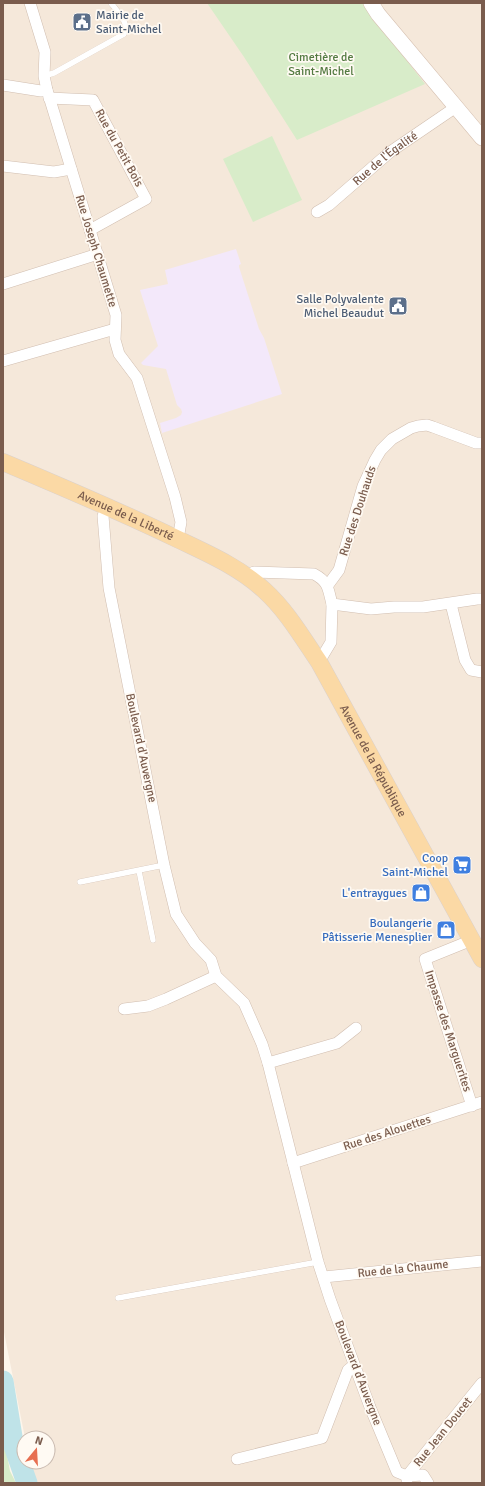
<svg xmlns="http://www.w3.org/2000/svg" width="485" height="1486" font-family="Signika,sans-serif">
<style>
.residential{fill:#f5e8da}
.education{fill:#f3e8fa}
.green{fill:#d8ecc9}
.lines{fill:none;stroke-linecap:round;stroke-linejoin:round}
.river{stroke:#bfe3e8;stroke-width:21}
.lane-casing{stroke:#d1beb0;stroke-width:6}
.street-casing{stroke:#d1beb0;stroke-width:12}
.secondary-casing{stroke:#d6c0b0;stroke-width:16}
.primary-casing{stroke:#dad1cd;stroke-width:18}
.lane{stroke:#fff;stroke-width:5.5}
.street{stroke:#fff;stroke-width:11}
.secondary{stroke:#fff;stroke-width:15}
.primary{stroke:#fbd9a5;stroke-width:17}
.labels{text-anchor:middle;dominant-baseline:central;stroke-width:3.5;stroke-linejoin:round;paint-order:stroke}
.service-label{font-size:12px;fill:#4e5e75;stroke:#fffaf3;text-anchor:start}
.park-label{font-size:12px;fill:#537a41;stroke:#fffaf3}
.street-label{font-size:12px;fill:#7a5c4d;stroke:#fffaf3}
.shop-label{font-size:12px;fill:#366cbe;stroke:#fffaf3;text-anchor:end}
</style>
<rect width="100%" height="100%" fill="#fdf6ec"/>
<!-- residential -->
<path class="residential" d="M3,3h479v1480h-447l-5,-21h18v-24h-23l-22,-111z"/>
<!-- education -->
<path class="education" d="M236,249l5,15 -2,1v2l20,62 5,9 18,56 -120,39 -2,-10 16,-5 5,-3 1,-3 -1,-3 -4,-4 -11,-36 -23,-4 -2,-2 17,-17 -18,-56 28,-6 -3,-14z"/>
<!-- green -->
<g class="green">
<path d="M207,3h155l63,81 -128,56 -53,-83z"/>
<path d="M272,136l30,64 -49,22 -30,-63z"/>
<path d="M3,1434l7,37 6,12h-13z"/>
</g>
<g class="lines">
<!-- river -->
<path class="river" d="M3,1381l10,62 14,40"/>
<defs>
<g id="lane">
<path d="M44,76l10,-3 70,-39c7,-9 -7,-23 -13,-31"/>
<path d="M139,871l14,69"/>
<path d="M80,882l84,-17"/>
<path d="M118,1298l200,-36"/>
</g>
<g id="street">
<path d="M30,3l15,49 -1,24 3,14 69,225 -1,25 4,14 18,24 38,119 6,25 -3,17"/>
<path d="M3,85l38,6 6,-1"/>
<path d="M49,98l44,2 53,99 -56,31"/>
<path d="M3,166l51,6 17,-3"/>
<path id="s1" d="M317,212l12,-7 61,-53 66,-45"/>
<path d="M3,284l95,-30"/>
<path d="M3,361l112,-32"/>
<path d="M107,507l-4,9 6,72 55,277 12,49 19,29 16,17 5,16 28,27 18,41 6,19 50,199 12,37 40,108 27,65 10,4 16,-1 5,8"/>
<path d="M246,576l8,-4 60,2c15,8 14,15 18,30l39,5 23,-2h29l54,-8h5"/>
<path d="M328,585l11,-15 24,-84 12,-26 6,-10 11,-11 19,-11 7,-2 9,-1 6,2 43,16h6"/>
<path d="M451,604l14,56 6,10 11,2"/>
<path d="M319,662l12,-20 1,-38"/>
<path d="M472,940l-47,19 47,147"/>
<path d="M124,1009l24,-3 18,-7 50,-23"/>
<path d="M268,1063l69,-20 19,-15"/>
<path d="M293,1163l189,-61"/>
<path d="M324,1277l158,-16"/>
<path d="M237,1459l85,-21 26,-68 6,-5"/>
<path d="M407,1480v-4l75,-93"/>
</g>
<path id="secondary" d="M371,3l7,11 104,124"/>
<g id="primary">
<path id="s2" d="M3,462c57,24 114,48 170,75 31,15 65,29 91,53 23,21 38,47 55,72l163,297"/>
</g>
</defs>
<!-- lane casing -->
<use href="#lane" class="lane-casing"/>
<!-- street casing -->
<use href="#street" class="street-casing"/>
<!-- secondary casing -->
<use href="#secondary" class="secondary-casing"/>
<!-- primary casing -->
<use href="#primary" class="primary-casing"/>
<!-- lane -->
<use href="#lane" class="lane"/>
<!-- street -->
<use href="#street" class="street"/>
<!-- secondary -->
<use href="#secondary" class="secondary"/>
<!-- primary -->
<use href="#primary" class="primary"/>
</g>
<!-- icons -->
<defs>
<symbol id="civic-square" viewBox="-11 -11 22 22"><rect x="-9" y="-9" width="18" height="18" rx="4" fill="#5c6f8a" stroke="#fffaf3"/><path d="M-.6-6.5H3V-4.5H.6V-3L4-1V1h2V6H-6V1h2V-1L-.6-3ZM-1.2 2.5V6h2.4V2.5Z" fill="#fff"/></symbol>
<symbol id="supermarket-square" viewBox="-11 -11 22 22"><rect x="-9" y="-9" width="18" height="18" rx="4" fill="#3f7fe0" stroke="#fffaf3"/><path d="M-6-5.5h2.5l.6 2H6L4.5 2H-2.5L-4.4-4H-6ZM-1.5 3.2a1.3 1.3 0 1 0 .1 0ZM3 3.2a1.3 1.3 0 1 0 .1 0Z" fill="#fff"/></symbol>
<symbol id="shop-square" viewBox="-11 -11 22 22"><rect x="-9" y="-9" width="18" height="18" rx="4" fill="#3f7fe0" stroke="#fffaf3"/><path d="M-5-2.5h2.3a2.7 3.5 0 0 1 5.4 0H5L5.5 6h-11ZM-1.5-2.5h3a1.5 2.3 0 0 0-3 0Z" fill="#fff"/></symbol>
</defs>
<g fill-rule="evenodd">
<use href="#civic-square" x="71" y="11" width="22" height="22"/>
<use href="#civic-square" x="387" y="295" width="22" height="22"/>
<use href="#supermarket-square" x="451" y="854" width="22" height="22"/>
<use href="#shop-square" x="410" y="882" width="22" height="22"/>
<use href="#shop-square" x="435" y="919" width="22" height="22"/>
</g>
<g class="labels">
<!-- service labels -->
<g class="service-label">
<text x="96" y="15">Mairie de<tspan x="96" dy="14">Saint-Michel</tspan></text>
<text x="384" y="299" text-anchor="end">Salle Polyvalente<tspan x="384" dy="14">Michel Beaudut</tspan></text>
</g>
<!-- park labels -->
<g class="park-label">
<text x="321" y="57">Cimetière de<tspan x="321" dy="14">Saint-Michel</tspan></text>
</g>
<!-- street labels -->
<g class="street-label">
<text transform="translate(119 148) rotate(61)">Rue du Petit Bois</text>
<text stroke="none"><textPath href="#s1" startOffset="87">Rue de l'Égalité</textPath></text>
<text transform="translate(96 251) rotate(73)">Rue Joseph Chaumette</text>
<text transform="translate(358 511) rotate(-72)">Rue des Douhauds</text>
<text stroke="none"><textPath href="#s2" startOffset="134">Avenue de la Liberté</textPath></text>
<text transform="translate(141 748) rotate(78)">Boulevard d'Auvergne</text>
<text stroke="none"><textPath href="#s2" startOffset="495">Avenue de la République</textPath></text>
<text transform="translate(448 1031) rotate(72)">Impasse des Marguerites</text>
<text transform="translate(387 1133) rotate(-18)">Rue des Alouettes</text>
<text transform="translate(403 1269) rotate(-6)">Rue de la Chaume</text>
<text transform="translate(358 1373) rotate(69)">Boulevard d'Auvergne</text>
<text transform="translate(443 1432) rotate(-51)">Rue Jean Doucet</text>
</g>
<!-- shop labels -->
<g class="shop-label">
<text x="448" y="858">Coop<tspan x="448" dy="14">Saint-Michel</tspan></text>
<text x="407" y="893">L'entraygues</text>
<text x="432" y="923">Boulangerie<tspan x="432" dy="14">Pâtisserie Menesplier</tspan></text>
</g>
</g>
<!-- border -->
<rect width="485" height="1486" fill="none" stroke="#7a5c4d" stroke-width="8"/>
<!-- north arrow -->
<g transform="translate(36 1450) rotate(18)"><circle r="19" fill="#fffaf3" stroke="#cabbb1"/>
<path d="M0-3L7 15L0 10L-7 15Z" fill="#e76f51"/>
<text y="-6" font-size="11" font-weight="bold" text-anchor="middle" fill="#7a5c4d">N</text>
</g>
</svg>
